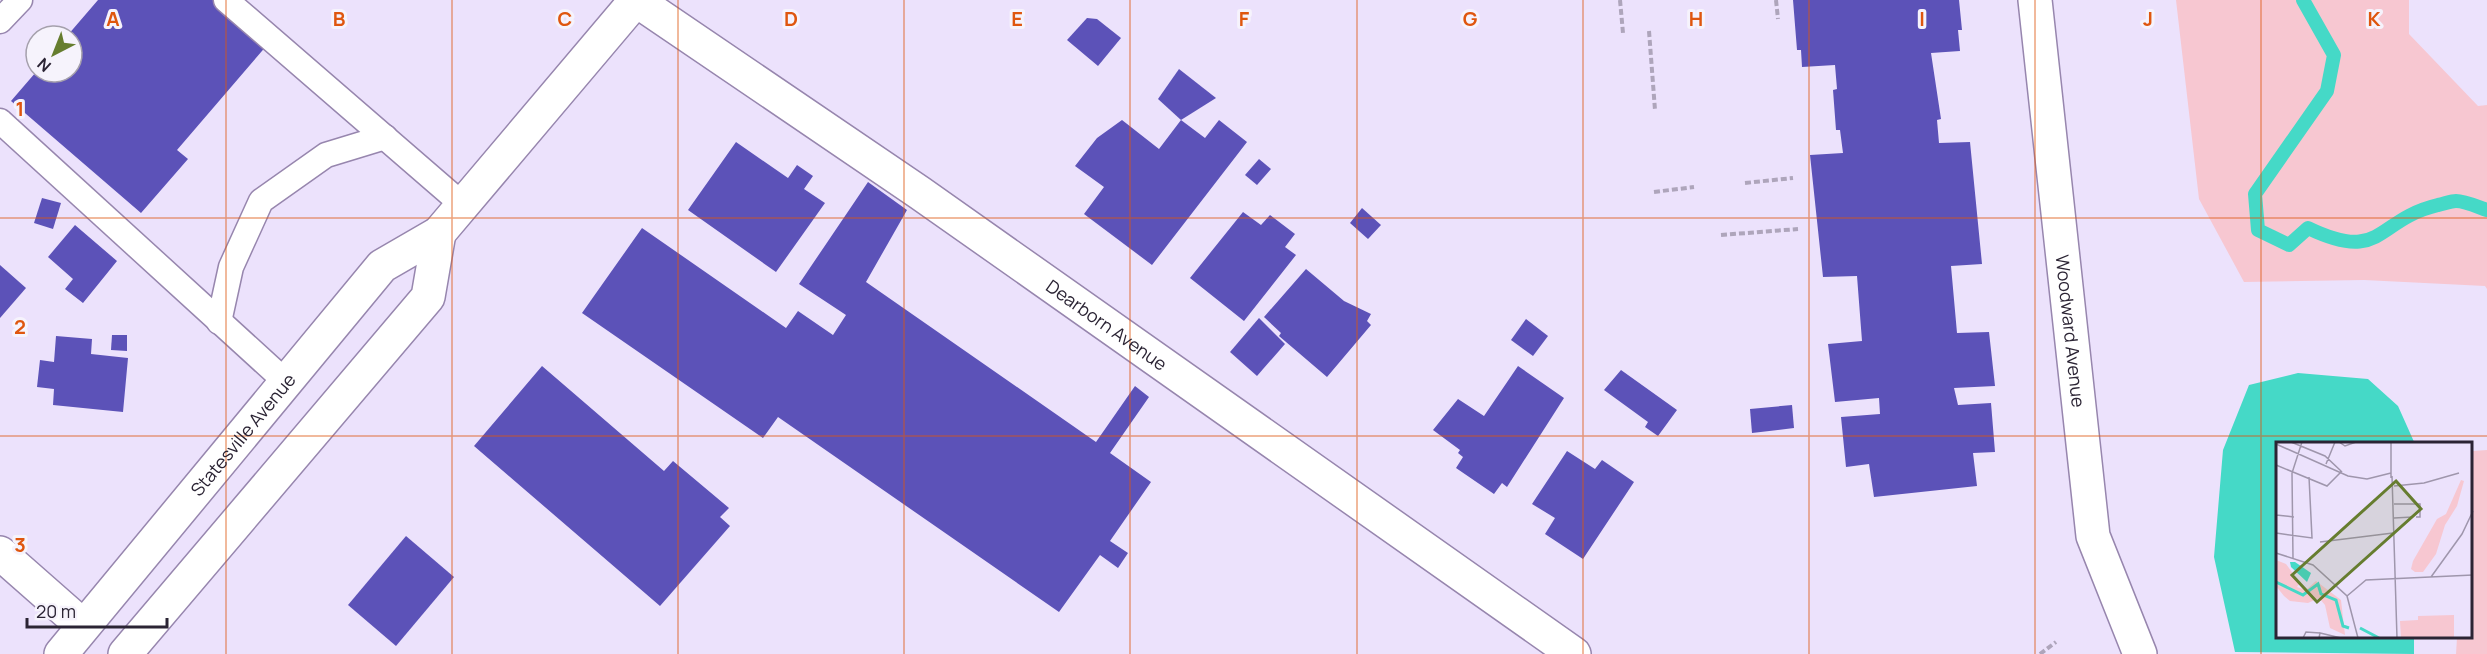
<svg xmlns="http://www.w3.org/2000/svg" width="2487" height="654" font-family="Manrope,sans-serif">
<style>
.green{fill:#f7c7d1}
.water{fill:#45d9c7}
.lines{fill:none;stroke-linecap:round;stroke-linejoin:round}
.stream{stroke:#45d9c7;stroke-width:14}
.building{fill:#5c52b8}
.service-casing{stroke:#9786ae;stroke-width:27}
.minor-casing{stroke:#9786ae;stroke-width:36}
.secondary-casing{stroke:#9786ae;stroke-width:36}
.path{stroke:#aea5bb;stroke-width:4;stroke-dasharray:6 3;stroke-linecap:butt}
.service{stroke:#fff;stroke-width:24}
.minor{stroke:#fff;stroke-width:33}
.secondary{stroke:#fff;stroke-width:33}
.grid{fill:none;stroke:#df560e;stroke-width:1.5;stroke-opacity:0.55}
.labels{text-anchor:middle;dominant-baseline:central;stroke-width:6;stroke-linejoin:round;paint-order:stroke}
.street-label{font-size:18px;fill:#2b2434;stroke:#f6f3fc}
.inset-river{fill:none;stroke:#45d9c7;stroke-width:3}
.inset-road{fill:none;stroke:#9f96ac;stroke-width:1.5}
.view{fill:#667d2f;fill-opacity:0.15;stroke:#667d2f;stroke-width:3}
.inset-edge{fill:none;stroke:#2b2434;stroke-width:3}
.grid-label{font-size:20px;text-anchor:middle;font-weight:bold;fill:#df560e;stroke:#f6f3fc;stroke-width:6;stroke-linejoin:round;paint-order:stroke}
</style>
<rect width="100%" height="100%" fill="#ece2fc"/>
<!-- green -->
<g class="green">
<path d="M2176,0h233v34l69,72 9,-1v184l-2,-3 -121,-6 -120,2 -45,-83z"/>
<path d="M2487,450v204h-31l1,-16h13v-156l3,-31z"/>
</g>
<!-- water -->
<path class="water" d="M2298,373l70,6 30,27 17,38h-138v194h137v16l-179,-2 -21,-95 9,-107 26,-65z"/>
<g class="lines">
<!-- stream -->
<path class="stream" d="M2303,0l31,55 -7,36 -72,103 3,36 31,15 19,-17c75,36 67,-8 130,-23 6,-1 13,-4 18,-4 9,0 22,6 31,9"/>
</g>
<!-- building -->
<g class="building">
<path d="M98,0h119l51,44 -91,106 11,9 -47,54 -130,-112 25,-29h36v-36h-5z"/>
<path d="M1793,0h166l3,30h-4l2,21 -29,2 10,66 -4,1 2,23 31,-1 12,122 -31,2 6,67 32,-1 6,54 -41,2 4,17 33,-2 4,49 -22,1 4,33 -103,11 -5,-33 -23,3 -5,-50 39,-3 -1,-16 -44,4 -7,-58 34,-3 -5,-65 -34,1 -13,-122 33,-2 -3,-23h-4l-3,-40 4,-1 -2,-24 -33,2 -1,-17h-4z"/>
<path d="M1087,18l10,1 24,19 -23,28 -31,-26z"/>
<path d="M1179,69l37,29 -35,22 -23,-21z"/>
<path d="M1122,120l37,29 22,-29 24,18 14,-18 28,22 -95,123 -68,-51 20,-27 -29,-21 22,-28z"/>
<path d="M736,142l52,36 9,-13 16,11 -9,13 21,14 -49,69 -88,-62z"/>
<path d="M1259,159l12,10 -14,16 -12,-10z"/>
<path d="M868,182l39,28 -41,72 230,160 39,-56 14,11 -39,56 41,29 -41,59 18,12 -10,15 -18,-13 -41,57 -281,-195 -15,21 -181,-125 60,-85 144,100 12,-17 35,24 13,-20 -47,-31z"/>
<path d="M42,198l19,5 -8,26 -19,-6z"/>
<path d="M1362,208l19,17 -13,14 -18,-16z"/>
<path d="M1243,212l18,13 9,-10 25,19 -10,13 11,8 -52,66 -54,-43z"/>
<path d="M75,225l42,36 -34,42 -18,-14 8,-10 -25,-22z"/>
<path d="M0,265l26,23 -26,30z"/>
<path d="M1306,269l38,32 27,13 -4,7 4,4 -44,52 -48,-41 2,-3 -17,-16z"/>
<path d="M1259,318l26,26 -28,32 -27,-24z"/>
<path d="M1526,319l22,17 -15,20 -22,-16z"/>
<path d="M112,335h15v16l-16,-1z"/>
<path d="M56,336l36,3 -1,15 37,4 -5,54 -70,-7 1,-16 -17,-2 3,-27 14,2z"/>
<path d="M542,366l122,105 9,-10 56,47 -9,9 10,9 -70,80 -186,-160z"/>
<path d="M1518,366l46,32 -57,89 -5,-4 -8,11 -38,-26 7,-11 -5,-4 2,-3 -27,-20 25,-31 26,17z"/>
<path d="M1621,370l56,40 -19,26 -13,-9 3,-5 -44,-32z"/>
<path d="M1792,405l2,23 -42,5 -2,-24z"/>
<path d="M1567,451l28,18 7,-9 32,22 -51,77 -38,-25 10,-16 -23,-14z"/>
<path d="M406,536l48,41 -58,69 -48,-41z"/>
</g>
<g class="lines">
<defs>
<g id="service">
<path d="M226,0l237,205"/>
<path d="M0,21l20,-21"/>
<path d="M0,121l286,261"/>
<path d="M219,322l12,-55 30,-66 65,-46 59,-18"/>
</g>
<g id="minor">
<path id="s1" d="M636,0l284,193 654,461"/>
<path id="s2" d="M2035,0l58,536 47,118"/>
<path d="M0,553l83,73"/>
</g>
<g id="secondary">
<path id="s3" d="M61,654l321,-388 57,-33 197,-233"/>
<path d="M125,654l303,-357 11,-64"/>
</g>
</defs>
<!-- service casing -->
<use href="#service" class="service-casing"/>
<!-- minor casing -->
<use href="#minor" class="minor-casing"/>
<!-- secondary casing -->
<use href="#secondary" class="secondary-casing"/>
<!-- path -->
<g class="path">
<path d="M1620,0l3,33"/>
<path d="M1776,0l2,19"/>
<path d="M1649,31l6,79"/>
<path d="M1745,183l48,-5"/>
<path d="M1654,192l40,-5"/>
<path d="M1721,235l77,-6"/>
<path d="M2040,654l16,-12"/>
</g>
<!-- service -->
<use href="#service" class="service"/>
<!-- minor -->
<use href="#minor" class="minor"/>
<!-- secondary -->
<use href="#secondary" class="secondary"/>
</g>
<!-- grid -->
<path class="grid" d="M226,0v654M452,0v654M678,0v654M904,0v654M1130,0v654M1357,0v654M1583,0v654M1809,0v654M2035,0v654M2261,0v654M0,218h2487M0,436h2487"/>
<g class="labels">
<!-- street labels -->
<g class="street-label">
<text stroke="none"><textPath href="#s1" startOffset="572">Dearborn Avenue</textPath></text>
<text stroke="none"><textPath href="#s2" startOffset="333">Woodward Avenue</textPath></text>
<text stroke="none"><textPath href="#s3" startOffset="285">Statesville Avenue</textPath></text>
</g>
</g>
<!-- overview -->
<g transform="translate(2276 442)">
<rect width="196" height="196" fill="#ece2fc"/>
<path d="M185,38l3,1 -7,25 -12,19 -9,29 -13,18h-8l-4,-3 2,-8 24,-42 9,-5zM0,118l10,4 14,19 -3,4 9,3 10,-9 25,19 4,35 -15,-7 -5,-23 -6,-7 -11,5 -18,-2 -6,-5 -8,-10zM178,173v23h-53l-1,-17 18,-1v-4z" fill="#f7c7d1"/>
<path d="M19,120l16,11 -4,9 -16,-15 -1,-5z" fill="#45d9c7"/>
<path class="inset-river" d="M0,140l27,13 15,-11 3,10 15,6 7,26 6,2M84,186l19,10"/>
<path class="inset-road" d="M15,0l34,14 16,15M63,0l6,4 11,-4M0,2l72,32 19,3 24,-6M50,22l9,-22M0,23l51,21 15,-15M116,34l5,162M115,36v-36M118,44l30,-3 35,-10M118,62h26v13h-4M0,63v20M0,73l18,2M118,76l19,-1M0,91l36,5 -3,-61M44,100l73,-9M0,111l37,12 34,31 11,42M17,116l-1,-85 10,-31M155,135l31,-43 11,-23M71,154l19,-16 107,-5M27,196l3,-6 14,1M43,196l1,-5 21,5"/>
<path class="view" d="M120,39l25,28 -104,93 -25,-27z"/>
<rect width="196" height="196" class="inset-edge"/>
</g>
<g class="grid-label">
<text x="113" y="26">A</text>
<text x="339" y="26">B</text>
<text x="565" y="26">C</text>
<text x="791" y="26">D</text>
<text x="1017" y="26">E</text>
<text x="1244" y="26">F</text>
<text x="1470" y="26">G</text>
<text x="1696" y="26">H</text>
<text x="1922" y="26">I</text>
<text x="2148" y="26">J</text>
<text x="2374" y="26">K</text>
<text x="20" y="116">1</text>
<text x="20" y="334">2</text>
<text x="20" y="552">3</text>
</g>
<!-- north arrow -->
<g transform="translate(54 54) rotate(222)"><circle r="28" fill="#f6f3fc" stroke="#a5a0ac" stroke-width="1.5"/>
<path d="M0-4.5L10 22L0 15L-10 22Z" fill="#667d2f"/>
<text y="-9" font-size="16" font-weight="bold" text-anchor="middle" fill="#2b2434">N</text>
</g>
<!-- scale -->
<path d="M27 618v9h140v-9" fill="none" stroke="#2b2434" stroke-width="3"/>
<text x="36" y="618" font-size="18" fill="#2b2434" stroke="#f6f3fc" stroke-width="4.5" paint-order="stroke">20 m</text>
</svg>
